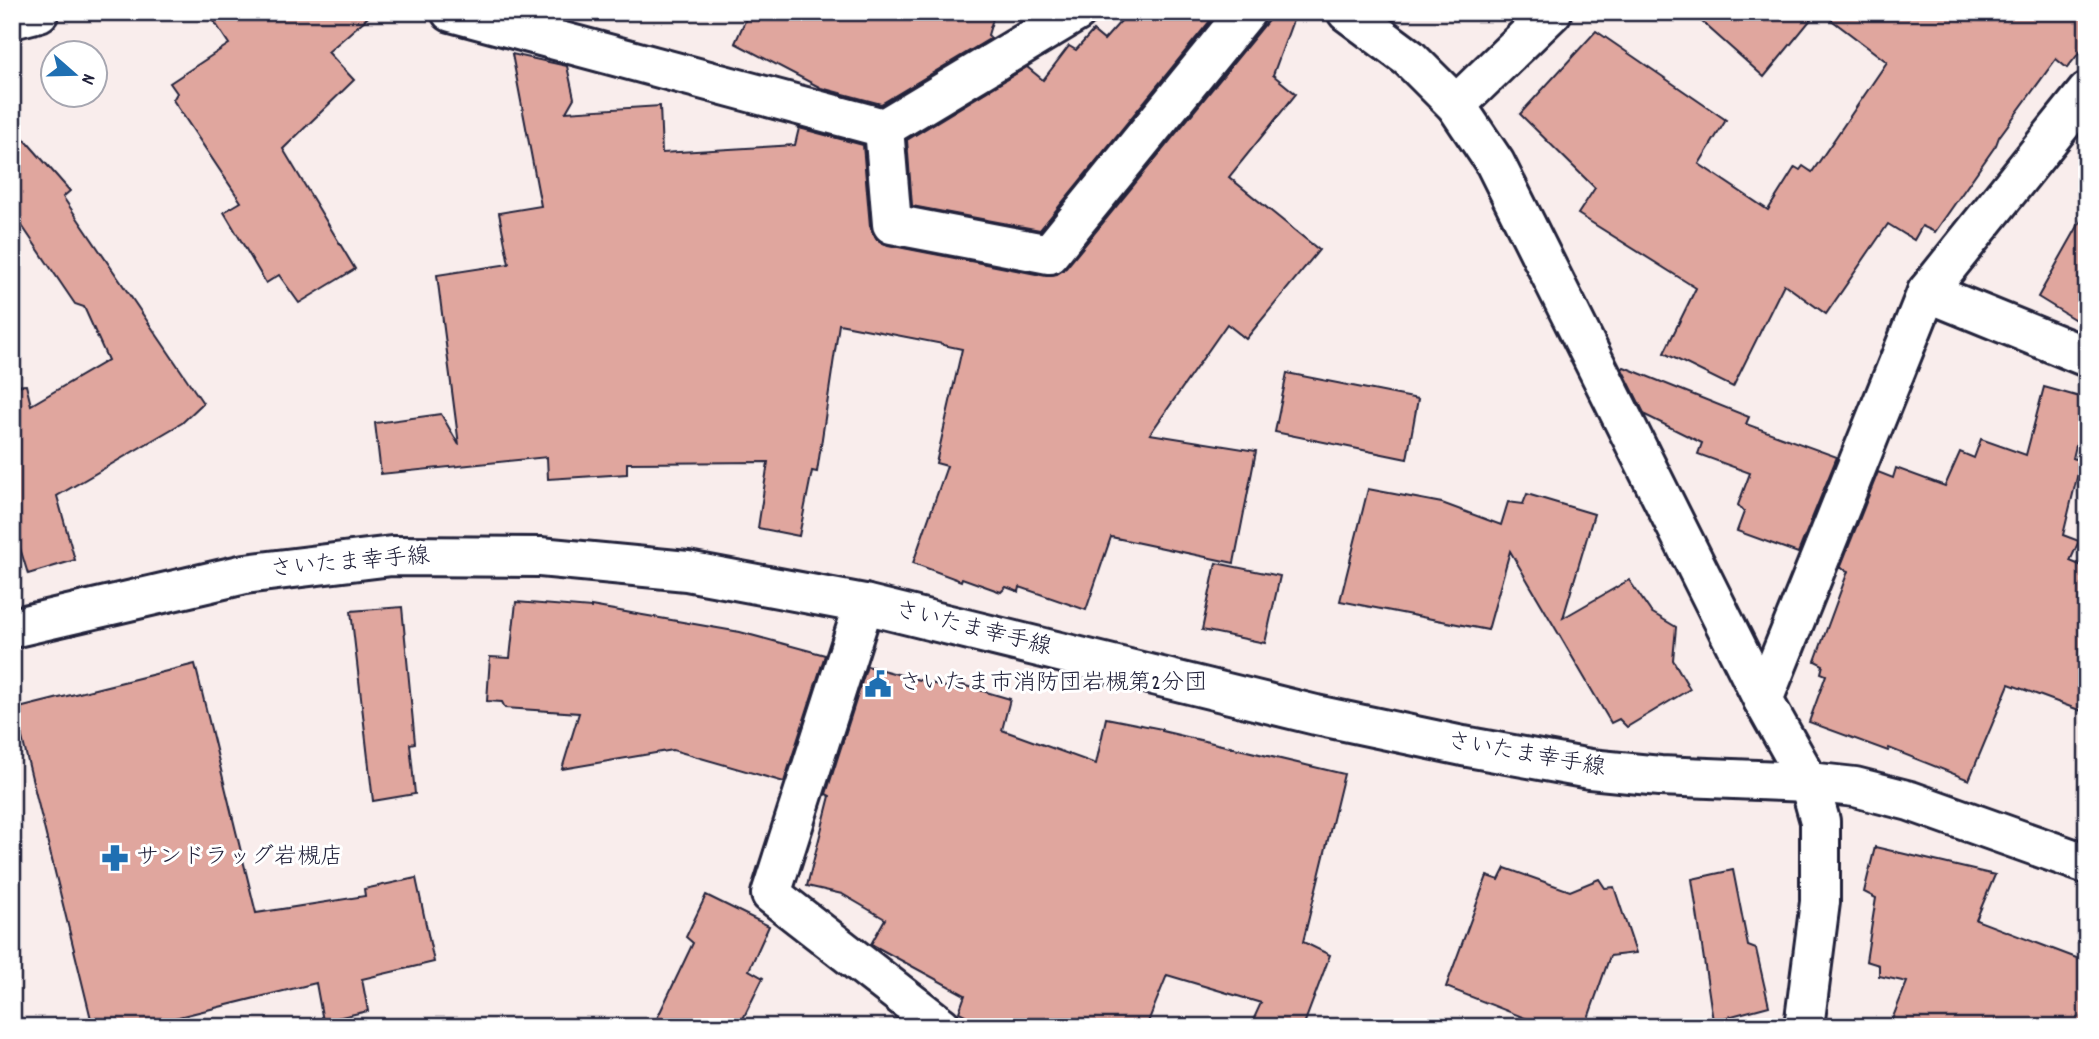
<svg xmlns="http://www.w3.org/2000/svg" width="2099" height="1039" font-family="Dekko,'Klee One',sans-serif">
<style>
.building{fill:#e0a69e;stroke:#22223b;stroke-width:2}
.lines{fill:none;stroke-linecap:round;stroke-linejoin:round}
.minor-casing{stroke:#22223b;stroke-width:44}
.major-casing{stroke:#22223b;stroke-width:44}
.minor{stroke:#fff;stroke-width:38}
.major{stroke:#fff;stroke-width:38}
.labels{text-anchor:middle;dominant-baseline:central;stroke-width:6;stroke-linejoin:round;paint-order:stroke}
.street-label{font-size:23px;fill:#22223b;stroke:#fff}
.poi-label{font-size:23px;fill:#22223b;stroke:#fff;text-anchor:start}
</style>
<rect width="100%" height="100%" fill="#f9edec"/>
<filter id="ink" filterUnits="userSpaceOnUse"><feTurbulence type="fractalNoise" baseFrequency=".0143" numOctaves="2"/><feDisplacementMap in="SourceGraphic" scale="14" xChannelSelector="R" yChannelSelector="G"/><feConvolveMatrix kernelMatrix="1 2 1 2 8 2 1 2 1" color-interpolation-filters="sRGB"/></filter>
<g filter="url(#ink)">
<!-- building -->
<g class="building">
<path d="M208,12h166l-46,40 26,28 -71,69 72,120 -56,34 -20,-28 -13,8 -42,-71 17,-10 -68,-102 4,-7 -7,-10 59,-39z"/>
<path d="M749,12h246l-7,23 3,3 -110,66 -60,-16 -86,-45z"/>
<path d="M1129,12h72l9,9 -170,209 -128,-24 -5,-66 120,-73 16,13 26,-34 7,4 17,-19 11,9z"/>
<path d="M1275,12h21l-23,63 23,19 -67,83 90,73 -73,89 -19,-15 -77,110 106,17 -22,112 -123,-26 -25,73 -66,-23 -1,5 -13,-5 -5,5 -39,-14 -1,3 -48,-18 34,-97 -11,-3 26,-114 -19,-4v-1l-104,-20 -22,148 -5,-1 -13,65 -41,-8 10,-66 -141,1v11l-79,5 -1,-22 -166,17 -6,-51 66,-9 18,31 -22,-170 72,-11 -10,-51 42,-7 -29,-152 55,12 7,32 -8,14 94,-6 2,47 133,-8 4,-17 64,17 7,81 6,13 12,6 158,31 11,-2 9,-6z"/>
<path d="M1691,12h126l-53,65z"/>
<path d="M1821,12h266v31l-20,25 -11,-9 -57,78 -3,8 -61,87 -13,-6 -8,14 -26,-16 -62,90 -42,-30 -51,103 -69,-34 32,-65 -118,-74 17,-26 -75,-74 76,-83 130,89 -27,44 69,46 27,-43 5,3 3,-4 9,6 75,-110z"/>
<path d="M12,125l58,66 -7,6 140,206 -21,20 -125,73 18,64 -47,14 -16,-52v-136l14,-1 5,20 77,-45 -24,-53 -9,-3 -63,-93z"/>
<path d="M2087,210v117l-49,-30z"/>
<path d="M1624,367l125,50 -3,7 91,33 -39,96 -61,-22 7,-19 -6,-7 12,-32 -52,-19 4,-11 -57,-28 -23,-46z"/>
<path d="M1287,373l131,26 -11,60 -132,-27z"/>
<path d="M2044,387l43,12 -14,59 8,3 -18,74 16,6 -9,20 17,7v145l-78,-29 -40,96 -80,-32 -1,3 -79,-29 17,-47 -5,-2 2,-8 -8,-4 33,-90 -8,-3 38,-96 15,6 3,-10 49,18 15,-34 14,6 7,-19 45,16z"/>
<path d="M1368,489l74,14 59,22 7,-23 15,2 4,-10 67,20 -31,104 66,-38 22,32 25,15 -3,33 17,29 -63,38 -8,-8 -8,4 -101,-172 -22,79 -148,-29z"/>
<path d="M1216,563l64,13 -15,67 -63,-13z"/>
<path d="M516,602l75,6v-2l149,26 85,23 -41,127 -111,-32 -111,19 17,-56 -74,-5 -3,-6 -15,-1 3,-44 20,1z"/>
<path d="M402,607l13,136 -5,1 5,50 -42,7 -22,-190z"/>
<path d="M195,664l61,249 109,-17 -1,-7 52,-11 18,84 -72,17 6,32 -45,10 -7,-38 -178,44h-45l-78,-318z"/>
<path d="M867,666l90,24 2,-6 51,15 -8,31 94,34 10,-46 56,11v2l182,43 -41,168 27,13 -27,72h-53l11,-24 -94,-28 -21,52h-157l-30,-15 6,-17 -94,-51 14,-25 -43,-25 -35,-8 23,-90 -4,-2z"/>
<path d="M1875,847l120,28 -19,45 111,42v65h-198l18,-45 -28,-6v-11l-13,-4 10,-63 -12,-6z"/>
<path d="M1505,868l65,23 29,-12 6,9 9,-1 22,66 -26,3 -25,71h-37l-102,-40 41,-111 12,4z"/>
<path d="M1733,870l15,76 8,3 13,57 -56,15 -21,-142z"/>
<path d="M706,895l63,31 -20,44 14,8 -24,49h-86l40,-84 -7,-6z"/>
</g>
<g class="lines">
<defs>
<g id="minor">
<path d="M451,12l433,116 193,-116"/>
<path d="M1347,12l62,46 47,47 39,58 268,537 46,82 11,39v81l-16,125"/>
<path d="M12,19l27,-7"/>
<path d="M1456,105l96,-93"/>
<path d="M884,128l8,96 157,30 197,-242"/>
<path d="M1927,292l160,65"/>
<path d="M864,604l-93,290 171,133"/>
<path d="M1763,700l164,-408 160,-200"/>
</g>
<path id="major" d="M12,628l233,-54 147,-18 148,1 147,14 177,33 452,111 147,31 127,23 70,7 149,6 46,5 55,14 177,63"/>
</defs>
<!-- minor casing -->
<use href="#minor" class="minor-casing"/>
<!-- major casing -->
<use href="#major" class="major-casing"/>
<!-- minor -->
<use href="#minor" class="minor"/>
<!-- major -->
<use href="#major" class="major"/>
</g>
</g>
<!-- icons -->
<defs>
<symbol id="civic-bare" viewBox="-9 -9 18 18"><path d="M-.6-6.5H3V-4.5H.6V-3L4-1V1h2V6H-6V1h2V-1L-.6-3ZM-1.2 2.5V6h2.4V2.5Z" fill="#1f6fb2" stroke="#fff" stroke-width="2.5" paint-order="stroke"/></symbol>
<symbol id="pharmacy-bare" viewBox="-9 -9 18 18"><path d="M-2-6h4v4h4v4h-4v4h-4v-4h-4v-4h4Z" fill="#1f6fb2" stroke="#fff" stroke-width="2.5" paint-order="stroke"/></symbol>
</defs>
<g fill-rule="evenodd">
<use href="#civic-bare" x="859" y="665" width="38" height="38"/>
<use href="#pharmacy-bare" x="96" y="839" width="38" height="38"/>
</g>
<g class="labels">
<!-- street labels -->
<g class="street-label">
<text transform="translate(350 564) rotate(-5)">さいたま幸手線</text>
<text transform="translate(973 630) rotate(14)">さいたま幸手線</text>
<text transform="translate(1526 756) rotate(10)">さいたま幸手線</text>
</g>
<!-- poi labels -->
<g class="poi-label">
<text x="899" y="684">さいたま市消防団岩槻第2分団</text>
<text x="136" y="858">サンドラッグ岩槻店</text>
</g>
</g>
<!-- margin -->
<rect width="2099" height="1039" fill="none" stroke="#fff" stroke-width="42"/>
<rect x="21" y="21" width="2057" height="997" fill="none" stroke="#22223b" stroke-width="2.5" filter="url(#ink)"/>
<!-- north arrow -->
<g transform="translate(74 74) rotate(110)"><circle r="33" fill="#ffffff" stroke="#a7a7b1" stroke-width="2"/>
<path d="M0-5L12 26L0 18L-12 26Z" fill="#1f6fb2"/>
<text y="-10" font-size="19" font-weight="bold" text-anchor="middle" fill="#22223b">N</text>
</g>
</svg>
